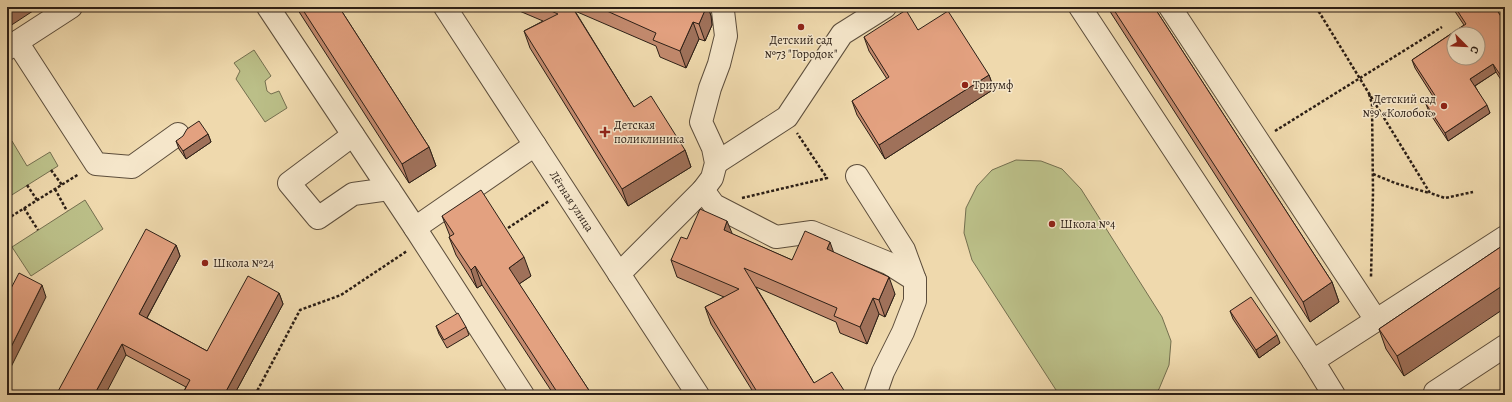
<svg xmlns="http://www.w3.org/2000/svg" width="1512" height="402" font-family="Alegreya,serif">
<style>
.green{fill:#bbbf88;stroke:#746f4f}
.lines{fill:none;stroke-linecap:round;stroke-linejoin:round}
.minor-casing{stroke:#5d4e3c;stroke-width:24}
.path{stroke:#2c1f16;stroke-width:2.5;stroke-dasharray:3 2;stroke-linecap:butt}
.minor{stroke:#f5e6ca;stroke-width:22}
.wall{fill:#c38a6e;stroke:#2c1f16}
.shaded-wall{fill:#9f715a;stroke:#2c1f16}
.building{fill:#e3a180;stroke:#2c1f16;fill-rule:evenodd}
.poi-dot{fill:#8f2418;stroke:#f5e6ca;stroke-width:1.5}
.labels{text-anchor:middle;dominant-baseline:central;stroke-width:3;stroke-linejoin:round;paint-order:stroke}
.poi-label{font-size:12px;fill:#2c1f16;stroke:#f5e6ca;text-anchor:start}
.street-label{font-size:12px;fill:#2c1f16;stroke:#f5e6ca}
</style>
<rect width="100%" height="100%" fill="#efd9ad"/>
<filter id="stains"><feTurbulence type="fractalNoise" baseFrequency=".005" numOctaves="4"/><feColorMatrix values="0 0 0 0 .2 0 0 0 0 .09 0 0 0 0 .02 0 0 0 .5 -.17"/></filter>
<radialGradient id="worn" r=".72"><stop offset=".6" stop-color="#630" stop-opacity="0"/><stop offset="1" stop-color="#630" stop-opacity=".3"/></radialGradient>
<!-- green -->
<g class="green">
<path d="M254,50l17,26 -6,5 2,10 4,3 8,-3 8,17 -22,14 -29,-43 4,-8 -6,-8z"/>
<path d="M12,141l15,25 23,-14 8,14 -51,32v-54z"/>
<path d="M1016,160l25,1 21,8 19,20 81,128 9,24 -2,24 -10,24 -6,6h-91l-6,-5 -84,-130 -8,-27 2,-25 11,-22 15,-16z"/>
<path d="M85,200l18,29 -72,47 -19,-29z"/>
</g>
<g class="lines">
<defs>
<g id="minor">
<path d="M268,7l147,221 108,167"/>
<path id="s1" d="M445,7l253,388"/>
<path d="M1080,7l233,354 192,-124"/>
<path d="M1170,7l206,313"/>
<path d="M17,42l54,-35"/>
<path d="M7,49l10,-7 79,122 36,3 46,-33"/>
<path d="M353,135l-64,48 29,35 35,-24 36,-5"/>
<path d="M716,163l71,-46 55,-83 43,-27"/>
<path d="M857,176l47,74 11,30"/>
<path d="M703,190l11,15 62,32 36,-5 76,31 27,17v21l-12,31 -20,40 -8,23"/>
<path d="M415,228l120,-83"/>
<path d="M619,274l84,-84 9,-12 4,-15 -3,-15 -12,-26 9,-34 9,-24 7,-28 -3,-25 -1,-4"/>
<path d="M1313,361l21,34"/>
<path d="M1437,395l-2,-3 70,-46"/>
</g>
</defs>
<!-- minor casing -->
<use href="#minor" class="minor-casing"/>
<!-- path -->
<g class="path">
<path d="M1316,7l114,186 15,5 28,-6"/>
<path d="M1369,94l3,10 1,88 -2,85"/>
<path d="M1275,131l167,-104"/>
<path d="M51,170l11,15"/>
<path d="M1373,174l22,9 34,10"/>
<path d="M27,185l10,15"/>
<path d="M55,189l12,22"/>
<path d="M742,198l85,-20 -30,-45"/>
<path d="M24,208l14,22"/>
<path d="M7,219l72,-45"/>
<path d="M508,228l41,-27"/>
<path d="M255,395l45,-85 41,-15 66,-44"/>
</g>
<!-- minor -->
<use href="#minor" class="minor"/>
</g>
<!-- wall -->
<g class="wall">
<path d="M296,7h43l90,140 7,19 -27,17z"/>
<path d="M510,7h198l3,9 1,9 -7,16 -6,-2 -13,29 -26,-11 -4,-11 -81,-35 59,96 51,43 6,17 -63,39 -98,-158 -6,-17 19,-10z"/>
<path d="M1108,7h46l178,275 7,20 -29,20 -199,-309z"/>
<path d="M1452,7h43l10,16v63l-9,-14 -21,14 15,27 -42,28 -19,-29 -3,-8 8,-6 -19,-30 -3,-8 52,-35z"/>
<path d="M918,30l71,45 5,14 -109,70 -28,-44 -5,-14 35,-22 -18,-28 -5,-14z"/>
<path d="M208,134l3,8 -25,17 -7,-10 -3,-8z"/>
<path d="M442,216l89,60 -12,8 73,111h-38l-72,-110 -5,3 -21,-33 -7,-18 1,-1z"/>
<path d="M732,234l60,26 42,-7 61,41 -10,23 -6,-3 -12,30 -27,-11 -4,-11 -80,-35 58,96 33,12h-92l-44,-71 -6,-17 19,-10 -47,-20 -6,-17 16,-21z"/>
<path d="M1505,244l-101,132 -18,-27 -7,-20z"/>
<path d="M176,245l4,11 -33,62 60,33 72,-58 4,11 -49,91h-52l4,-8 -60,-32 -70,40z"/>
<path d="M1230,311l50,32 -21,15 -26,-39z"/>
<path d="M436,326l30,1 3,8 -22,13 -8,-14z"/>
</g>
<!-- shaded-wall -->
<g class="shaded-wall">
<path d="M7,7h32l-32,21z"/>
<path d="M706,7h2l3,9 1,9 -7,16 -6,-17z"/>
<path d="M693,22l6,17 -13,29 -6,-17z"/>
<path d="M1493,64l3,8 -23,15 -3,-8z"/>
<path d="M989,75l5,14 -109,70 -6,-14z"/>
<path d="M1487,105l3,8 -42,28 -3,-8z"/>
<path d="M208,134l3,8 -25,17 -3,-8z"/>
<path d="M429,147l7,19 -27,17 -7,-19z"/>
<path d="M685,150l6,17 -63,39 -6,-17z"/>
<path d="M727,221l7,17 -10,-8z"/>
<path d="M830,242l6,17 -9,-10z"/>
<path d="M176,245l4,11 -37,69 -4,-11z"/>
<path d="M524,257l7,19 -15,10 -7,-18z"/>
<path d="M475,266l7,19 -5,3 -6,-18z"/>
<path d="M889,277l6,17 -10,23 -6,-17z"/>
<path d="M1332,282l7,20 -29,20 -7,-20z"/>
<path d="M1505,284v24l-101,68 -7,-20z"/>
<path d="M42,285l4,12 -39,78v-20z"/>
<path d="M279,293l4,11 -49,91h-10z"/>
<path d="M873,298l6,16 -12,30 -7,-17z"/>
<path d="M1277,335l3,8 -21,15 -3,-8z"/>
<path d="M122,344l4,11 -21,40h-11z"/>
</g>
<!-- building -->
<g class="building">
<path d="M301,7h38l90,140 -27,17z"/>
<path d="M542,7h30l62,100 17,-11 34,54 -63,39 -98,-158 34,-17z"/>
<path d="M598,7h108v1l-7,16 -6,-2 -13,29 -27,-11 3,-7z"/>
<path d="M1112,7h42l178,275 -29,20z"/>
<path d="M1455,7h40l10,16v59l-12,-18 -23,15 17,26 -42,28 -19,-29 10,-7 -24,-37 54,-36zM1454,34h24v24h-24z"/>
<path d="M906,10l12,20 30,-19 41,64 -110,70 -27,-44 37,-24 -25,-40z"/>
<path d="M199,121l9,13 -25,17 -7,-10 7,-5 4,-7z"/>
<path d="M481,190l43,67 -15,11 83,127h-33l-84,-129 -4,4 -22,-33 5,-3 -12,-18z"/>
<path d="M700,209l27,12 -3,9 68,30 13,-29 25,11 -3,7 62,28 -10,23 -6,-2 -13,29 -26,-11 3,-8 -93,-40 70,115 18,-11 15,23h-88l-54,-88 34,-18 -68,-29 10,-23 6,2z"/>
<path d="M146,229l30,16 -37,69 68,37 41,-75 31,17 -55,102h-42l8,-15 -68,-36 -28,51h-38z"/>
<path d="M1505,244v40l-108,72 -18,-27z"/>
<path d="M19,273l23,12 -35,70v-59z"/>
<path d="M1251,297l26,38 -21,15 -26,-39z"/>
<path d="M458,313l8,14 -22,13 -8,-14z"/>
</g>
<!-- markers -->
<g class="poi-dot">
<circle cx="801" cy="27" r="4"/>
<circle cx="965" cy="85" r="4"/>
<circle cx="1444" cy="106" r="4"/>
<path d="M603 126h4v4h4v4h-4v4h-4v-4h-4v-4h4z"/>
<circle cx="1052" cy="224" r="4"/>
<circle cx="205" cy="263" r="4"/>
</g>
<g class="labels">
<!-- poi labels -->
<g class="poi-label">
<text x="801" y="40" text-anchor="middle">Детский сад<tspan x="801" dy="14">№73 "Городок"</tspan></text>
<text x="973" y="85">Триумф</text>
<text x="1436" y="99" text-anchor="end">Детский сад<tspan x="1436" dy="14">№9 «Колобок»</tspan></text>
<text x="614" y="125">Детская<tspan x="614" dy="14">поликлиника</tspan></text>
<text x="1060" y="224">Школа №4</text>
<text x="213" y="263">Школа №24</text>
</g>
<!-- street labels -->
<g class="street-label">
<text stroke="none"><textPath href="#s1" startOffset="232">Лётная улица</textPath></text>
</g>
</g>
<!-- margin -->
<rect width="1512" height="402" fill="none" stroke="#efd9ad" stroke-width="24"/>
<rect x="8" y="8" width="1496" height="386" fill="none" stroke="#2c1f16" stroke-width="2"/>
<rect x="12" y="12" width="1488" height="378" fill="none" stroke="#2c1f16"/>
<!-- north arrow -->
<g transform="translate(1466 46) rotate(114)"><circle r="19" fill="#f5e6ca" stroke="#a59682"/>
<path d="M0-3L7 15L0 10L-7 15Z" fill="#8f2418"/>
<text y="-6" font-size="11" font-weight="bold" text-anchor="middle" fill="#2c1f16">С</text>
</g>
<rect width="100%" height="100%" filter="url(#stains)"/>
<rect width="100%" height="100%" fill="url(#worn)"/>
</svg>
